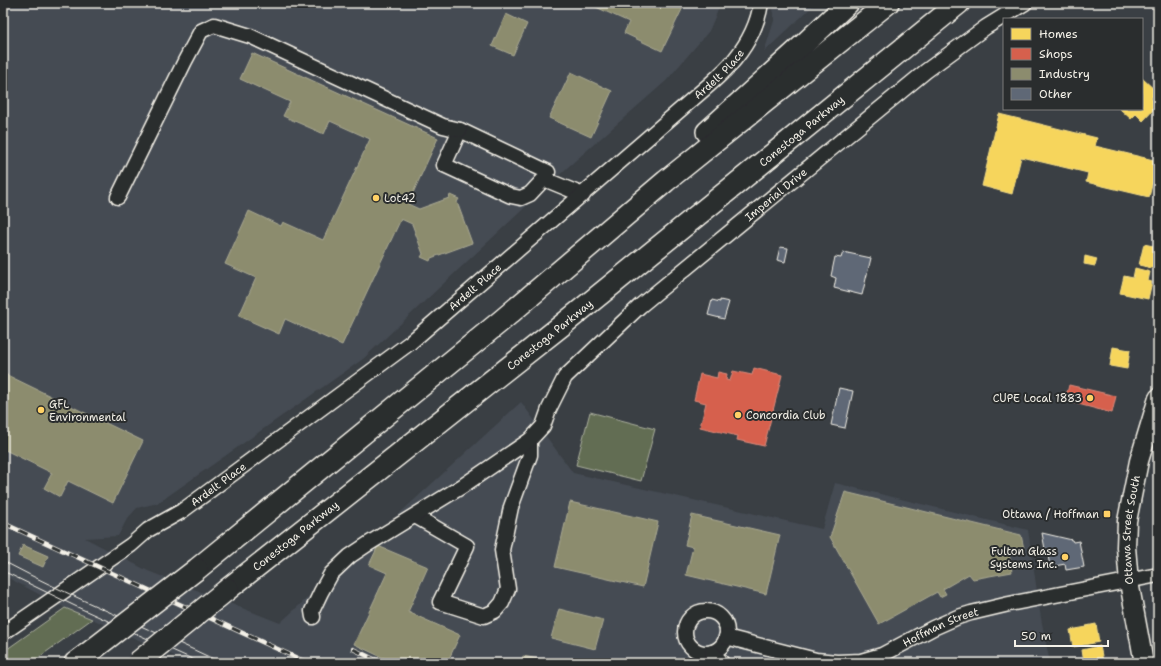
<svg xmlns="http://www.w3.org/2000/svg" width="1161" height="666" font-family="'Shantell Sans',sans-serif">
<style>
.built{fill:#454b53}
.green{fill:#626d53;stroke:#abaf9e}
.homes{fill:#f6d55c;stroke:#f5dd86}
.shops{fill:#d6604d;stroke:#df8c7c}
.industry{fill:#8c8c6e;stroke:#abaa93}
.building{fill:#5f6876;stroke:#f4f1e8}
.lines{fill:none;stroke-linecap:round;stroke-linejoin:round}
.minor-casing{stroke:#f4f1e8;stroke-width:17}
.major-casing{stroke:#f4f1e8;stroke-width:21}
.highway-casing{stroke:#f4f1e8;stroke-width:24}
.minor{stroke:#2a2d2e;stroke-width:14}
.major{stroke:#2a2d2e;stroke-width:18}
.highway{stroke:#2a2d2e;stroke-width:21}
.tram{stroke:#f4f1e8;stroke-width:1}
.rail-casing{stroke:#f4f1e8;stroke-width:4.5}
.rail{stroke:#2a2d2e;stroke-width:3;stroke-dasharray:9;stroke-linecap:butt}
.highway-bridge-casing{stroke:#f4f1e8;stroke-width:24;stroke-linecap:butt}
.highway-bridge{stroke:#2a2d2e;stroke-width:21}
.poi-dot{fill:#ffd166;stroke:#2a2d2e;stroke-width:1.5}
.labels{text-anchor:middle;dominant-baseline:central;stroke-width:4;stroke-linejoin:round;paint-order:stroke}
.street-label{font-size:11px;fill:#f4f1e8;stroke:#2a2d2e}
.poi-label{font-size:11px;fill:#f4f1e8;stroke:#2a2d2e;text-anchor:start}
</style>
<rect width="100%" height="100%" fill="#3a3f44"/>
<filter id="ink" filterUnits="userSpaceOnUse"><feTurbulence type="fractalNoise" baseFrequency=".025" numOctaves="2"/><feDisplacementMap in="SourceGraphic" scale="8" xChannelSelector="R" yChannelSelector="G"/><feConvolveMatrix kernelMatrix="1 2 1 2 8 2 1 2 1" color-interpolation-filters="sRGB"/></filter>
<g filter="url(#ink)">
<!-- built -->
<g class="built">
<path d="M3,3h718l-12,28 -43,50 -98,86 -205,192 -205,144 -21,5 -10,11 -9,17 -33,2 63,33 132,52 241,-221 52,71 249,56 13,-46 193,47 13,88 9,45h-860l-98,-44 -27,-11 -62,-33z"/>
<path d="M773,3h43l-52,49 10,-31z"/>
</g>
<!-- green -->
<g class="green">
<path d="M590,412l65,17 -14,52 -65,-16z"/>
<path d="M65,608l27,11 -61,44h-28v-11z"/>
</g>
<!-- homes -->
<g class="homes">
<path d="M1142,78l15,14 -6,6 7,6v1l-15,16 -7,-7 -5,5 -11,-10h22z"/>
<path d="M999,114l98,24 -2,8 63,15 -9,36 -63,-15 2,-9 -67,-16 -9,37 -30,-8z"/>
<path d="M1144,244l14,3v14l-2,8 -17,-4z"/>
<path d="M1085,256l12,3 -2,7 -11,-2z"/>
<path d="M1135,268l15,4 -2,9 4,1 -4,17 -28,-6 4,-17 9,2z"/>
<path d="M1113,347l17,3 -3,19 -17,-3z"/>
<path d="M1096,624l3,18 -26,5 -3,-17 17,-3 -1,-1z"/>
<path d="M1100,646l3,15h-2v2h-17l-2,-13z"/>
</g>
<!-- shops -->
<g class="shops">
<path d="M754,368l28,7 -18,71 -27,-6 1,-4 -38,-9 6,-24 -12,-3 6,-26 17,4 1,-6 9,2 -1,6 4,1 3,-10 19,4z"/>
<path d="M1069,385l47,11 -4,17 -49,-13 2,-8 2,1z"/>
</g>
<!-- industry -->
<g class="industry">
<path d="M587,3h98l-23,48 -38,-18 5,-11z"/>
<path d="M506,14l21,10 -14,31 -21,-9z"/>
<path d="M252,53l186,85 -30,66 11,5 30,-11 1,-3 9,4 -2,3 15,41 -41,15 -1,3 -9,-4 2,-3 -11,-30 -11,-5 -59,126 -57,-26 -6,15 -40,-18 17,-38 -31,-14 24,-53 32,15 2,-4 40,18 47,-101 -40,-18 -6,13 -41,-18 7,-14 -50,-23z"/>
<path d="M571,72l41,19 -21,46 -42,-19z"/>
<path d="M5,374l138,67 -30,62 -45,-22 -8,16 -16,-9 8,-15 -49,-24v-71z"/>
<path d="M845,492l176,43 3,14 -15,4 3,19 -39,7 -4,-5 -26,15 3,5 -6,3 -3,-5 -58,32 -49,-87z"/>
<path d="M570,502l88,20 -15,65 -88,-20z"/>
<path d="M692,515l88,20 -14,59 -80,-19 7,-28 -8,-2z"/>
<path d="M23,545l25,11 -5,11 -25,-11z"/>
<path d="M378,546l50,21 -20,45 52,23 -13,28h-53l-40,-19 33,-71 -18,-8z"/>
<path d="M559,609l44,11 -8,29 -44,-11z"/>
<path d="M523,656l20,4 -1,3h-21z"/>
</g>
<!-- building -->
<g class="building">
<path d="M780,247l8,1 -3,14 -8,-2z"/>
<path d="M843,252l28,6 -9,37 -28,-7 2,-10 -5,-2 4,-19 6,1z"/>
<path d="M712,300l8,2v-2l9,2 -5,17 -16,-4z"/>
<path d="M839,388l14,3 -8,37 -14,-3z"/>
<path d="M1042,533l30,7 1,2 6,-1 5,26 -18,3 -1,-6 -15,3 -3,-18h-2z"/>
</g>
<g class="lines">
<defs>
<g id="minor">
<path d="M544,179l-14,15 -9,4 -10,-2 -67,-31 16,-35 88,42 -4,7 39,16"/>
<path d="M118,197l67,-136 16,-30 13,-6 36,11 193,90 17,4"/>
<path d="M415,516l52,30 -27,56 44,14 11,-5 7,-8 6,-14 -6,-39 9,-43 19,-52v-15"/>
<circle cx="706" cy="632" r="21"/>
<path id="s1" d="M313,617l-1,-6 9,-19 10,-18 19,-18 18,-12 93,-57 69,-47 13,-14 6,-17 16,-32 75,-71 286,-235 60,-44 39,-24"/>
<path id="s2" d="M3,633l128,-88 17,-15 34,-19 229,-169 298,-257c9,-8 19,-17 26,-26 13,-16 23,-36 26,-56"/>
<path id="s3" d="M726,637l90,23 21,2 24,-1 21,-6 51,-27 25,-11 13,-4 38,-9 149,-29"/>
<path d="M712,652l10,11"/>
</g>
<g id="major">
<path id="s4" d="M1144,663l-15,-81 -3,-35 1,-26 12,-60 19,-63"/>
</g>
<g id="highway">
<path d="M707,132l94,-85 47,-44"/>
<path d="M197,569l304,-248 165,-140 222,-178"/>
<path id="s5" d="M228,589l333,-263 398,-323"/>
<path d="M75,663l12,-9"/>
</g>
</defs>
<!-- minor casing -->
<use href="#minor" class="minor-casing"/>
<!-- major casing -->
<use href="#major" class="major-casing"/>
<!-- highway casing -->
<use href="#highway" class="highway-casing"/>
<!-- minor -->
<use href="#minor" class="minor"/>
<!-- major -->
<use href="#major" class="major"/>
<!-- highway -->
<use href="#highway" class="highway"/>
<!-- tram -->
<g class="tram">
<path d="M3,561c71,38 146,67 219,102"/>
<path d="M3,571l72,35 126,57"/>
</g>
<defs>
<g id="rail">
<path d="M3,523l305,140"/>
<path d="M353,649l29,14"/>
</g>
</defs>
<!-- rail casing -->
<use href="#rail" class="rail-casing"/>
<!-- rail -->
<use href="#rail" class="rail"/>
<defs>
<g id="highway-bridge">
<path d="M87,654l110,-85"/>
<path d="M137,663l91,-74"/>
</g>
</defs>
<!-- highway-bridge casing -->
<use href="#highway-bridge" class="highway-bridge-casing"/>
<!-- highway-bridge -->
<use href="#highway-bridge" class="highway-bridge"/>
</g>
</g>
<!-- markers -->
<g class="poi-dot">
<circle cx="376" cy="198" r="4"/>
<circle cx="1090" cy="398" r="4"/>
<circle cx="41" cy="410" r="4"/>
<circle cx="738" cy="415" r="4"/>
<rect x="1103" y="510" width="8" height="8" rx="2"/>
<circle cx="1065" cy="557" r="4"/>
</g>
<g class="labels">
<!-- street labels -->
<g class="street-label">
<text stroke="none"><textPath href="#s2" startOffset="910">Ardelt Place</textPath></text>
<text stroke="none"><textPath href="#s5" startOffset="734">Conestoga Parkway</textPath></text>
<text stroke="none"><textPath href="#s1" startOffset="640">Imperial Drive</textPath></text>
<text stroke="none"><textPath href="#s2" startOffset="586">Ardelt Place</textPath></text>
<text stroke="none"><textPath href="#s5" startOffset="410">Conestoga Parkway</textPath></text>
<text stroke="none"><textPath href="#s2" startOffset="262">Ardelt Place</textPath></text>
<text stroke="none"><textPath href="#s4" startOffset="135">Ottawa Street South</textPath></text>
<text stroke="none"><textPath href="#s5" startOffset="86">Conestoga Parkway</textPath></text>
<text stroke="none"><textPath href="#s3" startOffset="225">Hoffman Street</textPath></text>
</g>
<!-- poi labels -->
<g class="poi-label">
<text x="384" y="198">Lot42</text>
<text x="1082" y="398" text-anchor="end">CUPE Local 1883</text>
<text x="49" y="404">GFL<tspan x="49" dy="13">Environmental</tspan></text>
<text x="746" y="415">Concordia Club</text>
<text x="1099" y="514" text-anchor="end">Ottawa / Hoffman</text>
<text x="1057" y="551" text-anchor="end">Fulton Glass<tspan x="1057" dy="13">Systems Inc.</tspan></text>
</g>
</g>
<!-- margin -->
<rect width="1161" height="666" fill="none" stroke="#2a2d2e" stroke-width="16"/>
<rect x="8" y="8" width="1145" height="650" fill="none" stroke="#f4f1e8" stroke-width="1.5" filter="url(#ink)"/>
<!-- legend -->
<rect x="1003" y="18" width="140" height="92" fill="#2a2d2e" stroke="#7b7b78"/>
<rect x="1011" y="28" width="20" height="12" fill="#f6d55c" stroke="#7b7b78"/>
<text x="1039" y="38" font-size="12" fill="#f4f1e8">Homes</text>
<rect x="1011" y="48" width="20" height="12" fill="#d6604d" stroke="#7b7b78"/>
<text x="1039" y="58" font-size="12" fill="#f4f1e8">Shops</text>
<rect x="1011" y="68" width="20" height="12" fill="#8c8c6e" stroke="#7b7b78"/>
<text x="1039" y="78" font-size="12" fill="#f4f1e8">Industry</text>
<rect x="1011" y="88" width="20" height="12" fill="#5f6876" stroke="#7b7b78"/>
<text x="1039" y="98" font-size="12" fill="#f4f1e8">Other</text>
<!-- scale -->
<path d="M1015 640v6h93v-6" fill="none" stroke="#f4f1e8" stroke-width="2"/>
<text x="1021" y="640" font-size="12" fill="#f4f1e8" stroke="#2a2d2e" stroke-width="3" paint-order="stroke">50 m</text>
</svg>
